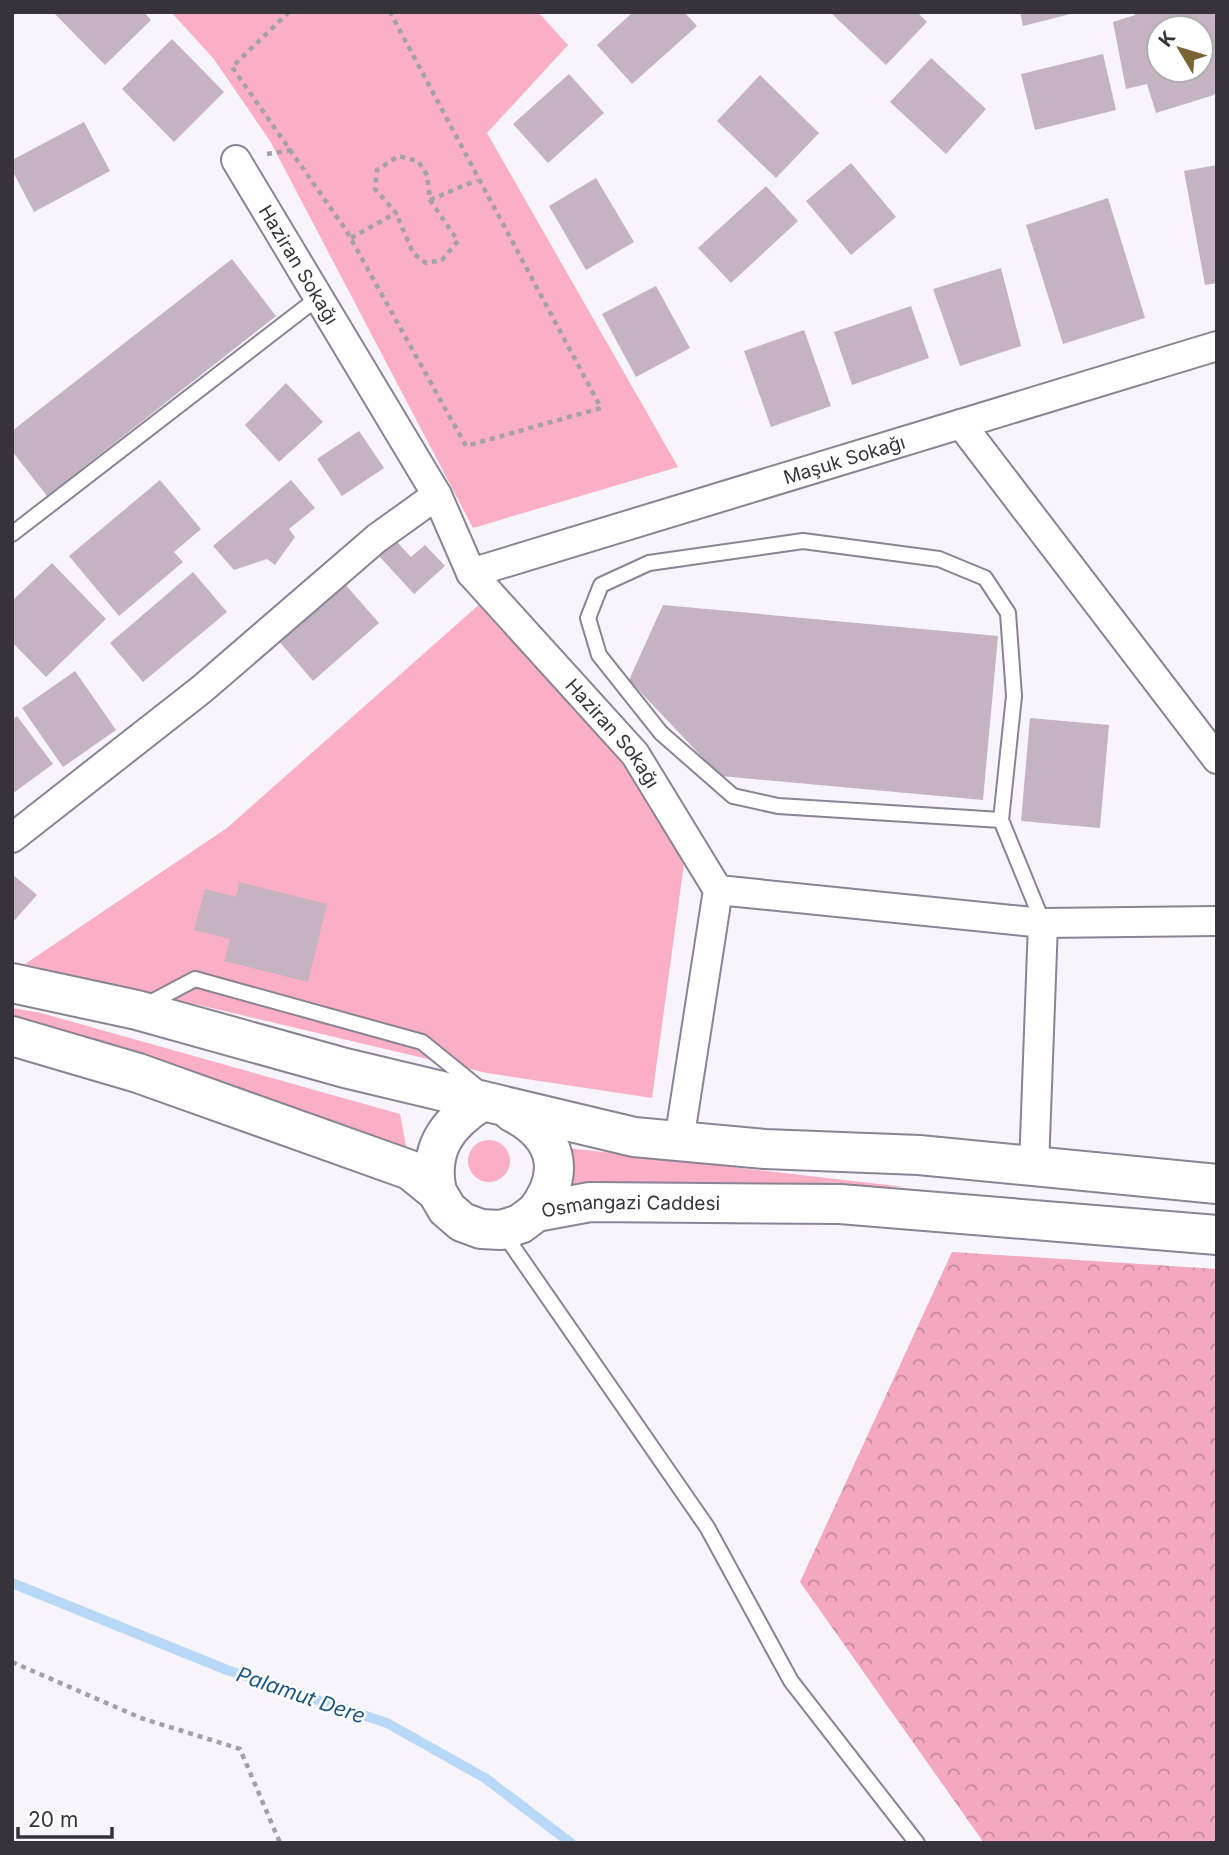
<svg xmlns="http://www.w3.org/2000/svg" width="1229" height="1855" font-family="Inter,sans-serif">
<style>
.green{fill:#faafc6}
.forest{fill:url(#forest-crowns)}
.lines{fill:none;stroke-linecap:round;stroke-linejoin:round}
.stream{stroke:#b8d8f7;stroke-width:10}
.building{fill:#c5b3c1;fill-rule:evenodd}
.lane-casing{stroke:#8a8395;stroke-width:18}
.street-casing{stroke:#8a8395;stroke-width:32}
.primary-casing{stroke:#8a8395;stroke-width:42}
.path{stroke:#a3a0a8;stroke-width:4.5;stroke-dasharray:5 5;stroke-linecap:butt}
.lane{stroke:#fff;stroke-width:14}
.street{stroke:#fff;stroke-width:28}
.primary{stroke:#fff;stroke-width:38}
.labels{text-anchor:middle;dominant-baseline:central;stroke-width:5;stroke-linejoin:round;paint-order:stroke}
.street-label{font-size:19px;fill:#37333b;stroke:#fff}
.water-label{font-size:21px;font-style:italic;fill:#1b5584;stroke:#fff}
</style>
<defs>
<pattern id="forest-crowns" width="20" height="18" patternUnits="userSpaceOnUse" patternTransform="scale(1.75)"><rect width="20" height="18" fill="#f3a8bf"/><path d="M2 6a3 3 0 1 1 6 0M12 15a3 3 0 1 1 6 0" fill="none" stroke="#c6899c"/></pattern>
</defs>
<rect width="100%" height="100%" fill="#f7f4fc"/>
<!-- green -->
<g class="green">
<path d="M171,12h367l30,33 -81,88 191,334 -205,61 -203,-387 -57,-83z"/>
<path d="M482,602l206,232 -36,264 -165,-25 -462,-109 202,-136z"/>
<path d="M12,1008l29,5 359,101 7,37 -179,-66 -216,-69z"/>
<circle cx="489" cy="1161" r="21"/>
<path d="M568,1148l337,39 -254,-1 -86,9z"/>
</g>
<!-- forest -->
<path class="forest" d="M952,1252l265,17v574h-233l-184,-261z"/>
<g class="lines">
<!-- stream -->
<path class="stream" d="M12,1583l215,87 160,53 98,55 86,65"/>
</g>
<!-- building -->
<g class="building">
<path d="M53,12h91l7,8 -46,45z"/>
<path d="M633,12h51l13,14 -65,58 -35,-39z"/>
<path d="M830,12h87l10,10 -41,43z"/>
<path d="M1020,12h54v1l-51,13z"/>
<path d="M1134,12h80l3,12v65l-3,6 -58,18 -9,-29 -21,5 -13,-67 22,-7zM1159,28h42v42h-42z"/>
<path d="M172,39l52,53 -50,50 -52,-53z"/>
<path d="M1103,54l13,56 -81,20 -14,-56z"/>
<path d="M931,58l55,51 -40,45 -56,-52z"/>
<path d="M569,74l35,39 -56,50 -35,-39z"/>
<path d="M760,75l59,58 -43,45 -59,-57z"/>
<path d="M84,122l26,49 -76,41 -22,-42v-10z"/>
<path d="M851,163l45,54 -45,38 -45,-54z"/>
<path d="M1217,165v118l-12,2 -21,-114z"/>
<path d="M596,178l38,64 -48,28 -37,-64z"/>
<path d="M766,186l32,35 -67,62 -33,-35z"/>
<path d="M1108,198l37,120 -82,26 -37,-119z"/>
<path d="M232,259l44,57 -229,180 -35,-45v-20z"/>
<path d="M1001,268l20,78 -61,20 -27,-77z"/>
<path d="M656,286l34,62 -54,29 -34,-63z"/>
<path d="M911,306l18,52 -77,27 -18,-53z"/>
<path d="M804,330l27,76 -60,21 -27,-76z"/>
<path d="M286,383l37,39 -44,40 -34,-37z"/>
<path d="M359,431l25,37 -42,28 -25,-37z"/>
<path d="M160,480l41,49 -27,23 9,10 -64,54 -50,-60z"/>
<path d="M291,480l24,28 -26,21 6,8 -20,28 -8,-6 -33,11 -21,-24z"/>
<path d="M396,541l15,16 14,-12 20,21 -31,28 -35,-38z"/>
<path d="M52,563l54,56 -60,58 -34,-35v-41z"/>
<path d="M193,572l34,40 -84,70 -33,-39z"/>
<path d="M344,583l35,40 -66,58 -35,-41z"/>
<path d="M663,605l335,31 -15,164 -263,-24 -91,-96z"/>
<path d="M75,671l41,59 -53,37 -41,-59z"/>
<path d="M17,716l36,48 -41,30v-74z"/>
<path d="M1030,718l79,7 -9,103 -79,-7z"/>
<path d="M12,874l25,21 -25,28z"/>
<path d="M239,882l88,22 -19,78 -84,-21 6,-22 -36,-9 11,-41 31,8z"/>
</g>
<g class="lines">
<defs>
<g id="lane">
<path d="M12,534l307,-237"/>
<path d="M1001,820l-223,-14 -45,-10 -72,-63 -62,-78 -11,-37 13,-33 48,-22 154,-22 136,18 46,19 23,35 6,83 -13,124 42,103"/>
<path d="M146,1005l49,-26 227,63 58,47"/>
<path d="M502,1231l205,296 84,154 126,162"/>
</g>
<g id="street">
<path id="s1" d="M236,160l201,335 34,78 164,181 83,136 325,33 174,-2"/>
<path d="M961,424l256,335"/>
<path id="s2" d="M471,573l746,-227"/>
<path d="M12,838l190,-149 175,-151 60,-43"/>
<path d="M679,1141l39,-251"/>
<path d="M1034,1167l9,-244"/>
</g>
<g id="primary">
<path d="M12,983l125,27 208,58 289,69 131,12 154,6 298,29"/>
<path id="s3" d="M12,1036l126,37 272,97 27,22 10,17 15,13 19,7 20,1 19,-6 16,-12 54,-10 250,2 377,31"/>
<path d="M512,1112c45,23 55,60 24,100"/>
<path d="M437,1192c-9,-42 9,-68 44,-90"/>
</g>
</defs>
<!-- lane casing -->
<use href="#lane" class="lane-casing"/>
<!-- street casing -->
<use href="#street" class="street-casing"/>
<!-- primary casing -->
<use href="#primary" class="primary-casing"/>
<!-- path -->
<g class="path">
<path d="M289,12l-57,55 114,163 120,216 135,-38 -211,-396"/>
<path d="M267,154l25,-4"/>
<path d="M430,200l47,-20"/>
<path d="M351,238l45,-25 -21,-24 2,-19 21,-14 20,5 9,14 3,25 28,41 -16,19 -16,3 -13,-10 -17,-40"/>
<path d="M12,1662l129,56 99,31 40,94"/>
</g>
<!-- lane -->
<use href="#lane" class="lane"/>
<!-- street -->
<use href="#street" class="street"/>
<!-- primary -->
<use href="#primary" class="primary"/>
</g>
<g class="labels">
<!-- street labels -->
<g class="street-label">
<text stroke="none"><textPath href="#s1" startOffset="122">Haziran Sokağı</textPath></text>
<text stroke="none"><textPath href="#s2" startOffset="390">Maşuk Sokağı</textPath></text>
<text stroke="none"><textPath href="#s1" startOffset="690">Haziran Sokağı</textPath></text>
<text stroke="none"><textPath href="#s3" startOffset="670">Osmangazi Caddesi</textPath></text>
</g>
<!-- water labels -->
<g class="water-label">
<text transform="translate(301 1695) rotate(19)">Palamut Dere</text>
</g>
</g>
<!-- border -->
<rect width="1229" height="1855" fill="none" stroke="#37333b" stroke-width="28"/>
<!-- north arrow -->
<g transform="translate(1180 49) rotate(308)"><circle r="33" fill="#ffffff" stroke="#afadb1" stroke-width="2"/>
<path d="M0-5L12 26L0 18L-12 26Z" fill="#7b6434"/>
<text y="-10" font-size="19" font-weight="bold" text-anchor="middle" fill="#37333b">K</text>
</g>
<!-- scale -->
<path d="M18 1827v10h94v-10" fill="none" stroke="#37333b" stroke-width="3.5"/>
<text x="28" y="1827" font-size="21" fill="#37333b" stroke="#ffffff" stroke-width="5" paint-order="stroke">20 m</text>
</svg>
